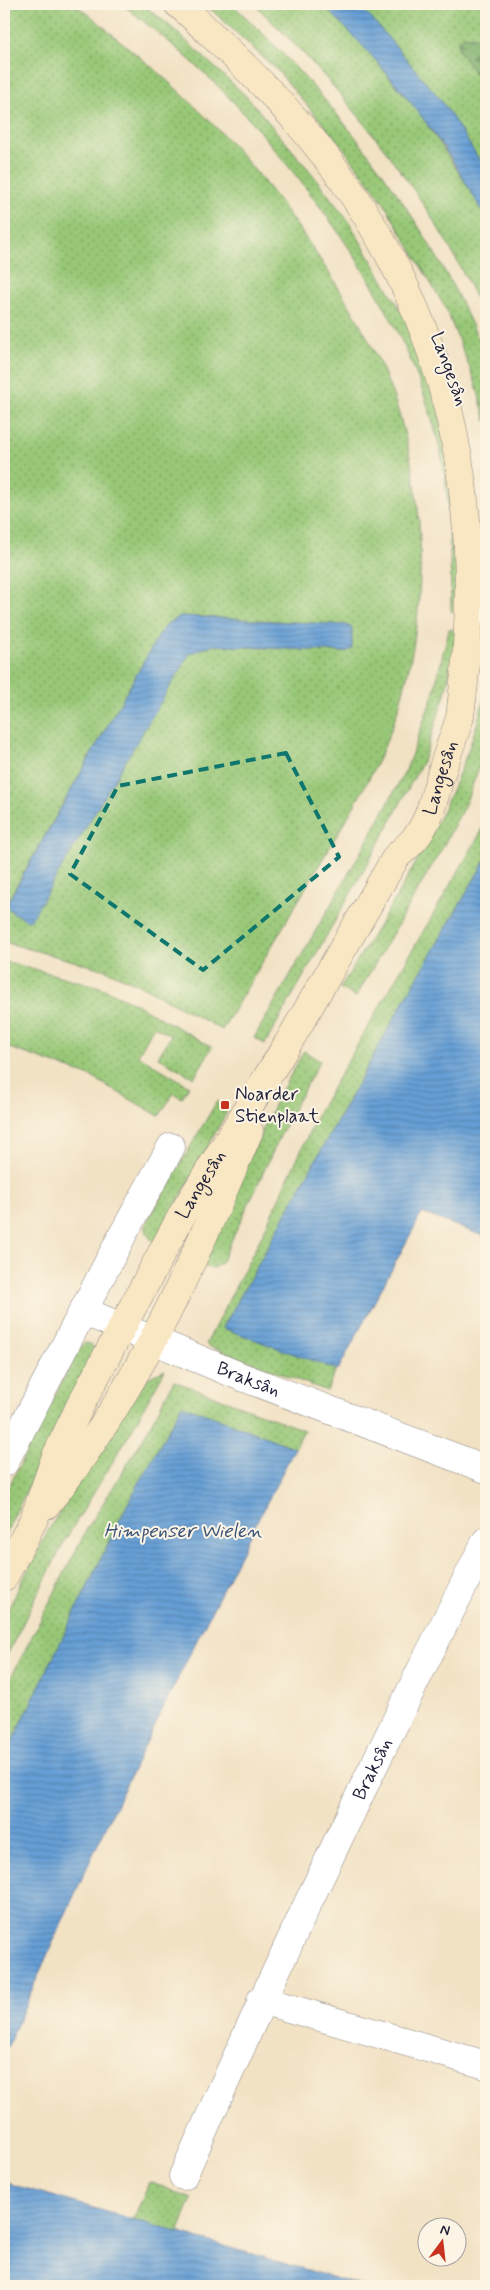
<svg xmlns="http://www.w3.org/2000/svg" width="490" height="2290" font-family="Mynerve,sans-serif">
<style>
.grass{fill:url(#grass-dots);stroke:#5d7559;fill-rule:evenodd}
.forest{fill:url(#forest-firs);stroke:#4e6752}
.water{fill:url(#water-rules);stroke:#446088}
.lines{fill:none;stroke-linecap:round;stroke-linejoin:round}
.street-casing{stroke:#8a8280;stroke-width:29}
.secondary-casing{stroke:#8a8280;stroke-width:29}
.street{stroke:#fff;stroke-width:28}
.secondary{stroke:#f9e7c3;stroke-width:28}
.marked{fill:none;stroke:#0f766e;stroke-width:4;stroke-dasharray:10 6;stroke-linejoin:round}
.poi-dot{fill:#c8321e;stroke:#fcf5e5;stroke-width:2}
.labels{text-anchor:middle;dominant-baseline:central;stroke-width:4;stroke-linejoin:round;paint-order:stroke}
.street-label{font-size:19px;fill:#22223b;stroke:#fcf5e5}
.poi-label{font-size:19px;fill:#22223b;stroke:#fcf5e5;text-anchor:start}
.water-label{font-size:20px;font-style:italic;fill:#3d5479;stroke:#fcf5e5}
</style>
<defs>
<pattern id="grass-dots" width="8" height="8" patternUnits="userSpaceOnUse" patternTransform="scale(1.25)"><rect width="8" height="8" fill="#98c877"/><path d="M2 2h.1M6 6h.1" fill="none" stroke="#7ca263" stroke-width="1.8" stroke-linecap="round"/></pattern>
<pattern id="forest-firs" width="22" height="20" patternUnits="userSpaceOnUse" patternTransform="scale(1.25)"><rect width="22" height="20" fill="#7aac68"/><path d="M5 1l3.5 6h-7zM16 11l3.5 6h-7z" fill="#648c57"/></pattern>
<pattern id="water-rules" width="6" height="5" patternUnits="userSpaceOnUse" patternTransform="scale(1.25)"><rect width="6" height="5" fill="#669fd5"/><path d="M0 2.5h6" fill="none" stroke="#5481ae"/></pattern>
</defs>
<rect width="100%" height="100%" fill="#fcf5e5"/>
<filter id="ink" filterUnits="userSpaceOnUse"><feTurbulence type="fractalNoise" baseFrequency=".02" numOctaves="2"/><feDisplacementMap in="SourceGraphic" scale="10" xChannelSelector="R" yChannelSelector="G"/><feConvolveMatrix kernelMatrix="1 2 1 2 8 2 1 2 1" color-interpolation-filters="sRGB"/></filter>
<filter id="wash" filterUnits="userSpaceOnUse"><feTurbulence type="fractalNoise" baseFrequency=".0096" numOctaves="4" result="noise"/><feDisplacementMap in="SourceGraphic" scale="20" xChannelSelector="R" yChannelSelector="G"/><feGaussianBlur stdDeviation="1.12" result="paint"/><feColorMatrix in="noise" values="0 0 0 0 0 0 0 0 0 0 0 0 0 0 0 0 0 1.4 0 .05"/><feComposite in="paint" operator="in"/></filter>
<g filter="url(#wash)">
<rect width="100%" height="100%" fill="#f2e2c4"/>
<!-- grass -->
<g class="grass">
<path d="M4,4c14,0 59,-4 69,1 15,6 29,21 41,31 42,33 80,68 117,107 29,32 54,65 78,100 28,41 54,82 74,127 46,108 49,238 12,349 -17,50 -46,96 -73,141 -33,57 -66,113 -100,170l-78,-43 -38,-17 -102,-28zM182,616l164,9 -1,27 -131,-7 -24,8 -178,259 -6,-8 153,-269 9,-12z"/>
<path d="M122,4h20l26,20 80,74 62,73 39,51 61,104 39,110 12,177 -10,-2c-1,-54 0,-110 -11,-162 -25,-106 -83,-198 -151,-282 -27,-33 -54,-66 -86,-95 -25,-24 -54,-46 -81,-68z"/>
<path d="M205,4h27c90,84 167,178 224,288 8,17 27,52 30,69 3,19 0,42 0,61l-10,-38 -30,-75 -64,-109 -41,-55 -64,-75z"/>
<path d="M254,4h68l33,32 66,79 57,87 8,18v102c-47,-116 -142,-233 -232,-318z"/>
<path d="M357,4h129v35l-16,-3 -11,15 27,37v82l-45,-70 -68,-80z"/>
<path d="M449,629l11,2 -16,67 -21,63 -46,86 -112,197 -11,-6 107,-186 45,-82 27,-75z"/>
<path d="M486,690v59l-20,53 -22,43 -88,152 -16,-9c58,-93 121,-189 146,-298z"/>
<path d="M486,819v40l-93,161 -170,308 113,41 -9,22 -119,-45 -2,-2 56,-109 58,-126 160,-275z"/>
<path d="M4,961l96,26 36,17 76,43 -18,31 -36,-21 13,-21 -17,-10 -16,29 51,31 -7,12 -8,-5 -15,23 -69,-40 -86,-30z"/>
<path d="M304,1051l16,10 -30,54 -69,148 -8,5 -14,-2 77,-165z"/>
<path d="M217,1101l12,7 -74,135c-7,-6 -10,-11 -9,-20z"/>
<path d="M85,1343l6,1 4,6 -91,187v-41l76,-150z"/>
<path d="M165,1370l-36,65 -65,107 -60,119v-42l14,-30 32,-62 93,-147z"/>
<path d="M174,1381l130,49 -9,18 -113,-43 -56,102 -122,252v-68l83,-162 54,-87z"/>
<path d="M150,2182l42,17 -14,34 -45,-14z"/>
</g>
<!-- forest -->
<path class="forest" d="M463,36l23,3v49l-27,-37 -1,-10z"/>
<!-- water -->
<g class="water">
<path d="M322,4h35l16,16 68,80 45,70v50c-39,-80 -101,-154 -164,-216z"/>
<path d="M182,616l164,9 6,3v21l-7,3 -131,-7 -24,8 -159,266 -4,1 -15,-8 -6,-7 153,-270 9,-12z"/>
<path d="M486,859v378l-64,-24 -84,157 -115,-42 170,-308z"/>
<path d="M182,1405l113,43c-103,199 -204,400 -291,607v-296l122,-252z"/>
<path d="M4,2182l358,104h-358z"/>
</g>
</g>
<g filter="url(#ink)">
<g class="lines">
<defs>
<g id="street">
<path d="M483,609l3,1"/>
<path id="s1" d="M83,1311l154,64 249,94"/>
<path d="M4,1463l118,-227 49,-89"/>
<path d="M261,2000l225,65"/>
<path id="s2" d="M183,2176c95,-214 196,-426 303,-635"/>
</g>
<g id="secondary">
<path d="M46,1505c90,-110 148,-244 203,-374"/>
<path id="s3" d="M4,1577l30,-58 22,-63 25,-52 102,-191 104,-168 109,-188c7,-7 15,-13 21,-21 15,-20 18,-45 26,-68 5,-17 12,-34 17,-51 30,-225 -14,-422 -161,-593 -27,-31 -55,-59 -85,-87 -12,-11 -23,-23 -36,-33"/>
</g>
</defs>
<!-- street casing -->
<use href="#street" class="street-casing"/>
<!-- secondary casing -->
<use href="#secondary" class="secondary-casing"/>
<!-- street -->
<use href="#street" class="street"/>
<!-- secondary -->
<use href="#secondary" class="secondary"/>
</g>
</g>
<!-- marked area -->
<path class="marked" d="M286,753l53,104 -136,113 -133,-96 48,-88z"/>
<!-- markers -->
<rect class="poi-dot" x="220" y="1100" width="10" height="10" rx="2.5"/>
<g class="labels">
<!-- street labels -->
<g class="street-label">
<text transform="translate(449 369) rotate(70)">Langesân</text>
<text stroke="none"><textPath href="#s3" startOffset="914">Langesân</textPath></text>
<text stroke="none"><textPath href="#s3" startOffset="440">Langesân</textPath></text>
<text stroke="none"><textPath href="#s1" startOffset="179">Braksân</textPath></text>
<text stroke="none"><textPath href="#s2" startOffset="449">Braksân</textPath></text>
</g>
<!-- poi labels -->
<g class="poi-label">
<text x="235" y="1094">Noarder<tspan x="235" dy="22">Stienplaat</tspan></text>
</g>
<!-- water labels -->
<g class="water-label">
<text x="183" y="1531">Himpenser Wielen</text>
</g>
</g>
<!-- margin -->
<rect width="490" height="2290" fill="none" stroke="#fcf5e5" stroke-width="20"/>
<!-- north arrow -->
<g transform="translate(442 2242) rotate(15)"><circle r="24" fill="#fcf5e5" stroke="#a5a1a1"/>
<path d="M0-4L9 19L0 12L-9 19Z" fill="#c8321e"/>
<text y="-8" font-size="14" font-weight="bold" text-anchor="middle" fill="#22223b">N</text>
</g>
</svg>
